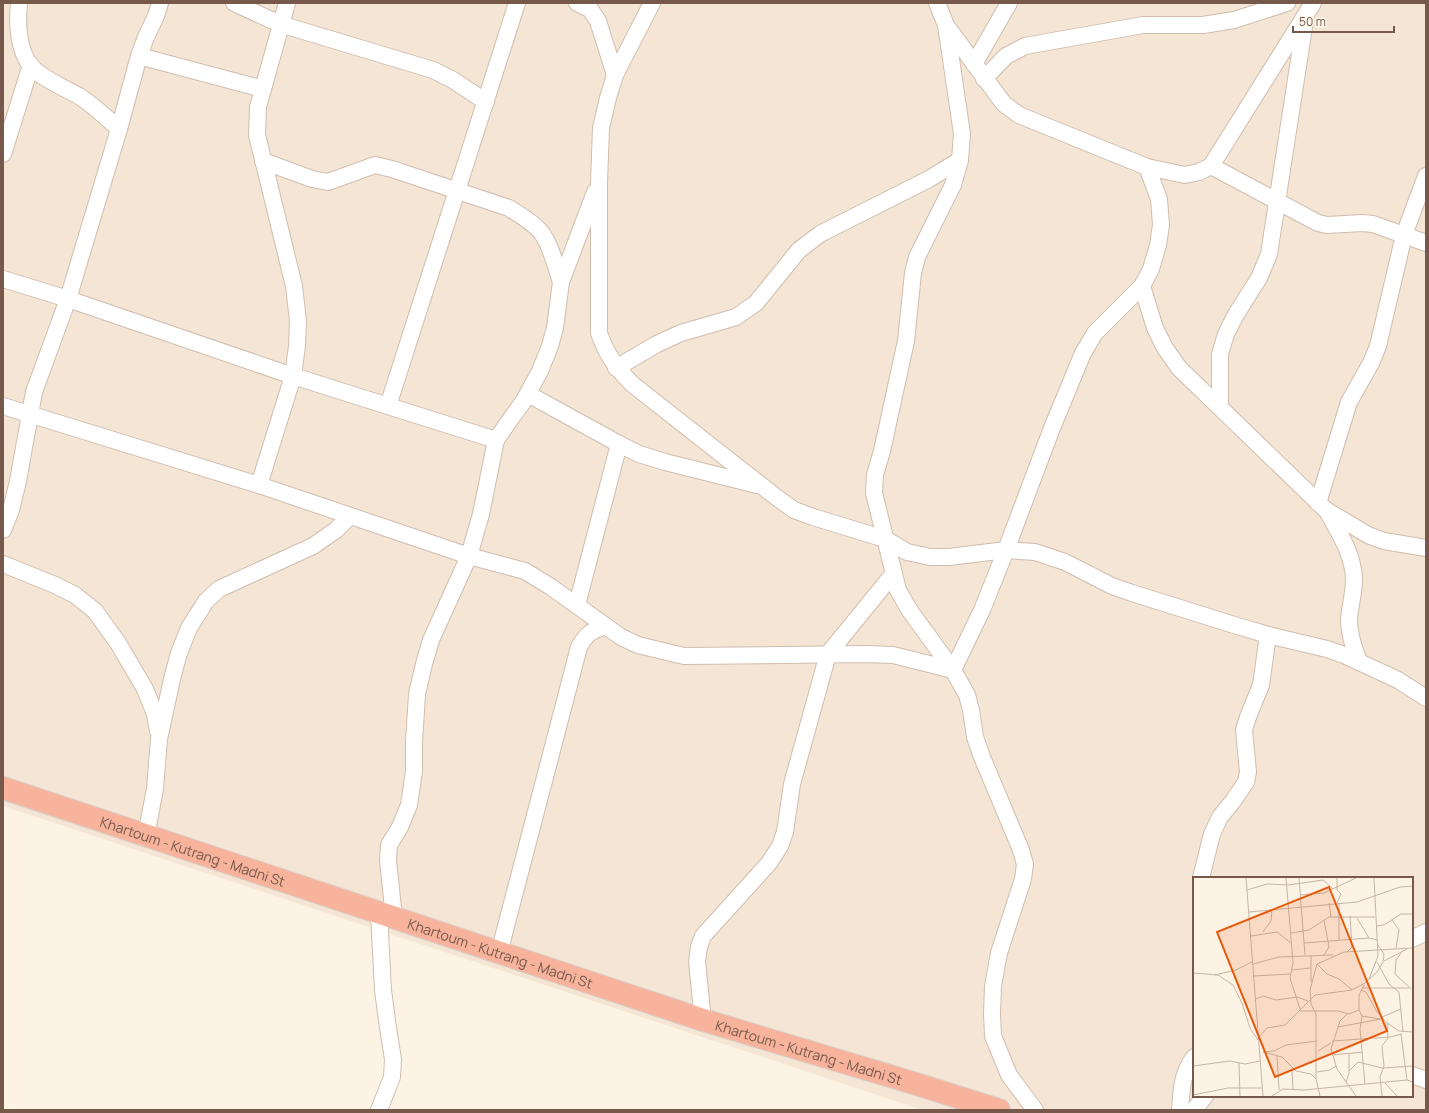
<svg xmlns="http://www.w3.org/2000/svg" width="1429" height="1113" font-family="Manrope,sans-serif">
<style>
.residential{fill:#f4e5d4;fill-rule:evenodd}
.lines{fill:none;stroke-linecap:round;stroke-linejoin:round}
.street-casing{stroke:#d0bdae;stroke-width:18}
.highway-casing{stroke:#d9d1cc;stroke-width:24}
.street{stroke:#fff;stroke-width:16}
.highway{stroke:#f7b39c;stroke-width:22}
.labels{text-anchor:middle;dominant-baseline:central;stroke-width:4;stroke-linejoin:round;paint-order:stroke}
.street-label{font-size:14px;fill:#76594a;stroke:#fff7ec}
.inset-road{fill:none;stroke:#c6b5a7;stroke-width:1}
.view{fill:#e8590c;fill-opacity:0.15;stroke:#e8590c;stroke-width:2}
.inset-edge{fill:none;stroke:#76594a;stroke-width:2}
</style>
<rect width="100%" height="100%" fill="#fcf3e5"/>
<!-- residential -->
<path class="residential" d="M3,3h1423v1107h-503l-920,-304zM1194,878h218v218h-218z"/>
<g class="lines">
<defs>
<g id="street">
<path d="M19,3c-2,20 -1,45 11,62 10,13 35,23 49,31 15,10 27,21 40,33"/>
<path d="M234,3l46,21 153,46 20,10 33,22"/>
<path d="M577,3l13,6 8,12 17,54"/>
<path d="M652,3l-37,72 -7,23 -7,30 -2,55v150c8,23 17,34 33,51l144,113 18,13 19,7 72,22 22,13 23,5h19l57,-7 29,2 30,10 47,24 20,7 99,31 37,11 59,14 17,6 54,25 28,18"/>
<path d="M937,3l9,22 16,109 -2,26 -7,25 -36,72 -4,16 -7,68 -24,110 -7,24 -1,18 24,97 12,21 43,59 14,25 4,15 4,27 7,20 39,93 4,14 -2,15 -24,74 -6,33 -1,28 1,22 16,39 26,35"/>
<path d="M948,28l56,76 15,11 128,52 38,8 14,-3 12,-6 102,-163"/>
<path d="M139,56l124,33"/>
<path d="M974,64l35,-61"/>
<path d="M984,79l22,-23 19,-10 118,-21h60l31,-5 53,-17"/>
<path d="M3,154l28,-89"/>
<path d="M263,161l49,18 16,3 47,-17 17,4 117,39c11,7 22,13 31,23 10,11 16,36 21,51"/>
<path d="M1211,166l107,57 9,2 35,-2 11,1 53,19"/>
<path d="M3,279l65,20 225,77 203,64"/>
<path d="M1142,286l13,42 10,20 14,20 147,142 42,25 16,6 42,7"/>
<path d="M616,368l41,-24 24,-11 55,-16 20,-14 43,-53 21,-16 109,-55 31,-19"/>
<path d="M528,394l91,50 20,10 26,8 92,23"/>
<path d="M3,406l256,79 210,71 56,15 26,16 70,50 17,8 46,11 183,-2 26,1 60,15"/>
<path d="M388,406l129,-403"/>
<path d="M1220,407v-53l6,-20 9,-18 24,-38 10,-24 36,-233"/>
<path d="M259,485l34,-109 4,-30 1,-25 -4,-35 -37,-151 1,-28 29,-104"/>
<path d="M1318,503l31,-101 22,-39 7,-17 26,-111 22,-59"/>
<path d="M1327,511c12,22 26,42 27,68 0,14 -4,27 -5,40 0,15 5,29 10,43"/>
<path d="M3,530l8,-20 7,-29 16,-89 34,-93 51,-170 20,-73 7,-19 10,-21 4,-13"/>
<path d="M3,564l52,21 20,10 20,16 23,32 27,46 10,25 3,17"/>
<path d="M577,605l42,-161"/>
<path d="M953,670l29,-60 24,-60 46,-122 31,-75 12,-20 47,-47 9,-17 7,-24 3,-20 -2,-26 -12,-32"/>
<path d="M146,836l9,-47 4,-50 13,-60 7,-26 10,-25 17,-27 13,-12 94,-43 23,-16 14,-14"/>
<path d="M1201,878l11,-44 8,-17 13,-16 13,-19 2,-10 -4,-42 4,-13 13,-32 7,-50"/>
<path d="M394,918l-6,-58 1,-15 11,-18 9,-22 5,-34v-29l3,-48 7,-30 7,-24 38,-84 12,-42 15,-74 16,-23 11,-15 17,-31 10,-25 5,-18 6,-46 34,-90"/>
<path d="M1412,939l14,-7"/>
<path d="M499,953l80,-306c8,-14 12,-16 27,-21"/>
<path d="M703,1020l-6,-58 2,-15 4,-11 66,-73 11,-17 5,-14 7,-48 36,-130 66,-81"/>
<path d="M1412,1075l14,5"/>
<path d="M379,1110l13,-33 1,-18 -5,-31 -5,-38 -4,-77"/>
<path d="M1180,1110c2,-22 1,-34 14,-53"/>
<path d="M1194,1110l11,-14"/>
</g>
<g id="highway">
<path id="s1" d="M3,788l700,232 207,62 89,28"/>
</g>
</defs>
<!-- street casing -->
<use href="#street" class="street-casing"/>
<!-- highway casing -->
<use href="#highway" class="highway-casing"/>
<!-- street -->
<use href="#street" class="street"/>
<!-- highway -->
<use href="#highway" class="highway"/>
</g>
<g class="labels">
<!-- street labels -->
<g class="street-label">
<text stroke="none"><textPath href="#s1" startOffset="200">Khartoum - Kutrang - Madni St</textPath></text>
<text stroke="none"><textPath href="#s1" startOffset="524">Khartoum - Kutrang - Madni St</textPath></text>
<text stroke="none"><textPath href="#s1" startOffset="848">Khartoum - Kutrang - Madni St</textPath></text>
</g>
</g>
<!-- overview -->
<g transform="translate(1193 877)">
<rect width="220" height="220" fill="#fcf3e5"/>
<path class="inset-road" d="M53,1l17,218M93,1l7,85 -3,15 10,31M106,1l6,77M144,1v12l4,4 -4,9M54,13l20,-6 22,1 34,-5 9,8M108,18l23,-2 32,-15M136,26l2,14M56,35l108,-10 43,-15 13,-1M164,41l12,20M131,43l5,27 -5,8M199,43l7,10 -3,18M183,49l8,-1 17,-11h12M70,55l8,-11 1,-12M98,56l18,-3 20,-13h46M58,59l26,-4 14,11M146,63v-37M111,66l65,-5 8,2M154,75l5,-5 -2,-31M208,76l-5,7 -1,14 14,13M191,84l23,-12M184,85l12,22 10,8 4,40M60,87l26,-7 54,-2M124,87l10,10 12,5 13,11M99,93l18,-2M0,96l25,2 15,10 9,18 8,25 8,12M22,98l21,-5 16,-8M60,99l38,-2M176,102l9,-23 -4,-78M118,105v-26M171,108l-5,10v15l3,6 -2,13 5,55M169,111h49M168,113l5,2 11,20 10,11 12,8 14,1M63,122l7,-3 13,4 21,-3 11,4M107,134h38l11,3 10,-4M154,137l-7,7 -9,28 6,20 19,27M169,139l18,3M189,140l19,-8M145,150l43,-8M208,157l6,46M66,160l8,-9 18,-3 30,-30 37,-5 13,-7 12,-11 6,-10 1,-8 -6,-9M139,164l58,-4 12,-3M125,174l13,-8M70,175l19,5 14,14 15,3 5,5M70,175l11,-1 12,-6 31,-4M84,178l2,35M139,178l31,-3M46,186l1,33M0,189l37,-5 15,3 15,-3M99,191l1,22M156,194l9,-9 24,6 31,-2M124,195l13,-2 6,-4M153,205l3,-9v-19M192,206l12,13M0,218l35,-7h34M79,219l11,-7 21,1 103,-10 6,2M127,219l-4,-17v-65l-5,-10 -1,-14 7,-26 27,-12 68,-4M189,219l-2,-19 4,-11 -2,-20 6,-8 -1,-15"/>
<path class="view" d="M136,10l58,144 -112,46 -58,-145z"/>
<rect width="220" height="220" class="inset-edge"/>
</g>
<!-- border -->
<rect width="1429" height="1113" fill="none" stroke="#76594a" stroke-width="8"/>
<!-- scale -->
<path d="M1293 26v6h101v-6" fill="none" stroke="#76594a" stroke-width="2"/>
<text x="1299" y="26" font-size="12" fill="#76594a" stroke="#fff7ec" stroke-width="3" paint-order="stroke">50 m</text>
</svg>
